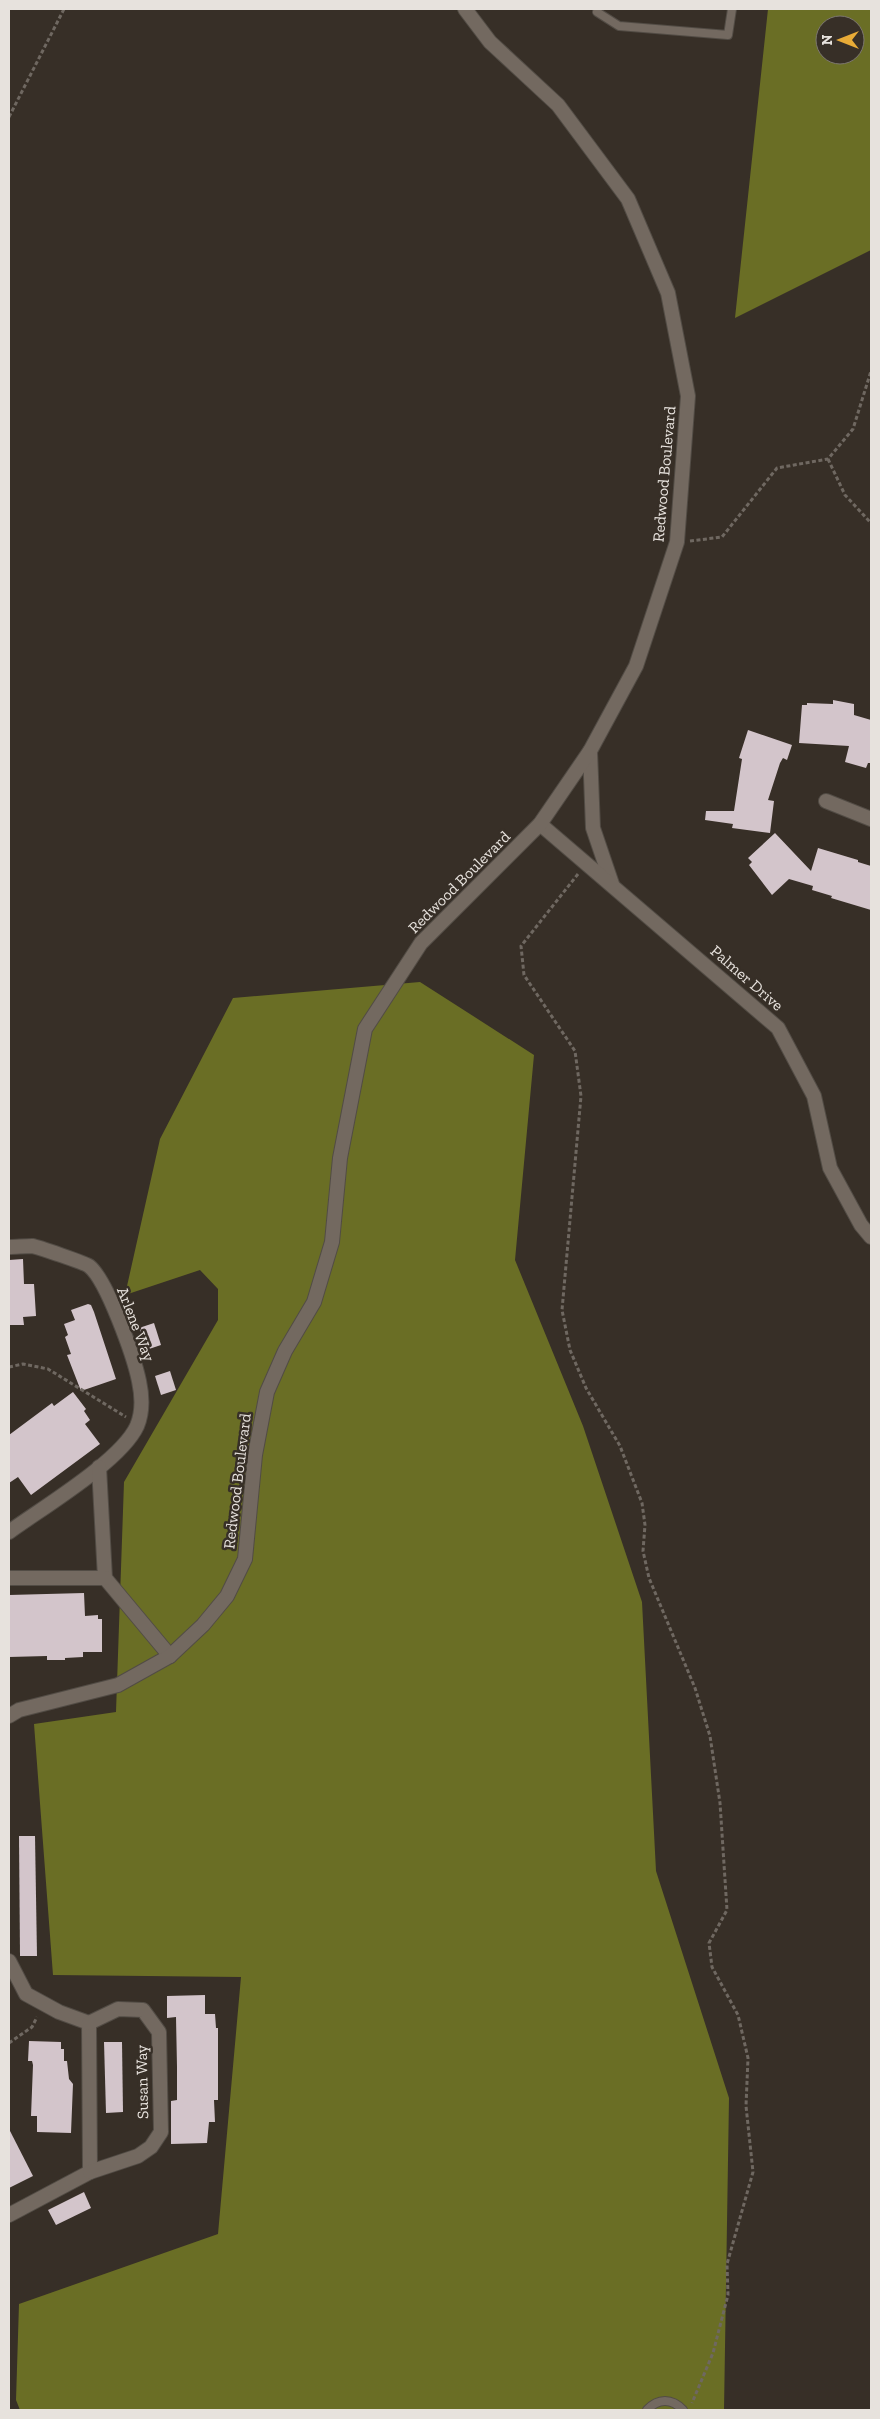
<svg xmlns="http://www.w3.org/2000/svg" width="880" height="2419" font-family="'Zilla Slab',serif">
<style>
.forest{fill:#6a6e25;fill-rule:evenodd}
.building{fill:#d3c5cb}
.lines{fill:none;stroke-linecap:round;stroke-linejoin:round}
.service-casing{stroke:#524c45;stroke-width:10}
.minor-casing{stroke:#524c45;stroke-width:16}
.path{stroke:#6f6861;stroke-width:3;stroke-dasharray:4 2.5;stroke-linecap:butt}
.service{stroke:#736960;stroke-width:8}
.minor{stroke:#736960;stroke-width:14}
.labels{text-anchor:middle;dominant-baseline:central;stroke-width:5;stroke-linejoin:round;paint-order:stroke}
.street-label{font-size:16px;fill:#e7e2dd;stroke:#372f27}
</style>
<rect width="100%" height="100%" fill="#372f27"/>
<!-- forest -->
<g class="forest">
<path d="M768,9h103v241l-136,68zM825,25h30v30h-30z"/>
<path d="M420,982l114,73 -19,205 68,166 59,176 14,269 73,227 -5,312h-704l-4,-10 3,-96 199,-70 23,-257 -188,-2 -19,-251 82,-12 8,-230 94,-162v-31l-18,-19 -75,25 35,-156 73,-141z"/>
</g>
<!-- building -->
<g class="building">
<path d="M833,700l21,4v11l17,5v43h-3l-2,5 -21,-6 4,-16 -50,-3 3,-38h5v-2l26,1z"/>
<path d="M748,730l44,15 -5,15 -4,-2 -3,5 -12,37 6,1 -4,32 -38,-5 1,-4 -28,-4 1,-9h28l8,-52 -3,-1z"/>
<path d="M775,833l36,38 7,-23 40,12v2l13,4v44l-40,-12 1,-2 -20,-6 1,-4 -24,-7 -17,16 -23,-30 3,-3 -4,-4z"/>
<path d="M23,1259l1,25h10l2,32 -13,1 1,8h-15v-65z"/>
<path d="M88,1304l3,1 3,7 22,67 -35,12 -14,-36 4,-1 -6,-17 3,-2 -4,-11 11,-4 -4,-10z"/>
<path d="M154,1323l7,22 -15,5 -7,-22z"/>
<path d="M170,1371l6,19 -15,5 -6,-19z"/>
<path d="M73,1392l13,17 -2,2 6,9 -5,4 15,20 -69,51 -13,-18 -9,6v-48l43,-32 2,3z"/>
<path d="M84,1593l1,23 13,-1v4h4v33h-19v5l-18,1v2h-18v-4l-38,1v-62z"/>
<path d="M19,1836h16l2,120h-17z"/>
<path d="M205,1995v19h10l1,14h2v72h-4l1,22h-6l-2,21 -36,1v-43l6,-1v-33l-1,-50 -9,1v-22z"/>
<path d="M29,2041l32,1v7h3v12h3l2,18 4,5 -2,49 -34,-1v-16h-6l2,-51 -1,-4h-4z"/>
<path d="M104,2042h18l1,70 -17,1z"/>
<path d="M9,2129l24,47 -24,12z"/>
<path d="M84,2192l7,16 -35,17 -8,-15z"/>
</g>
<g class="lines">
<defs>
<g id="service">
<path d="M597,12l22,14 109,9 4,-26"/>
<path d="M647,2410c11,-12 25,-12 36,0"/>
</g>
<g id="minor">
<path d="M590,751l3,77 19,56"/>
<path d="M826,801l45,18"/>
<path d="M540,824l238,204 36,68 16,72 31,57 10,12"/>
<path d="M9,1247c7,0 15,-1 23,-1 6,1 53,17 57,20 18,14 45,91 50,115 3,14 4,31 -2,45 -16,35 -95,82 -128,106"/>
<path d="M99,1467l6,111 65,78"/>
<path d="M9,1578h96"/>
<path d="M9,1716l10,-6 99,-25 52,-29 33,-31 24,-29 18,-37 10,-104 12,-63 18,-41 29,-49 18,-60 8,-84 25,-129 56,-86 119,-119 50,-73 46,-85 41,-124 11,-146 -20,-103 -40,-94 -70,-94 -68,-63 -25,-33"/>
<path d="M9,1961l17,33 33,18 30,11 1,149 -81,43"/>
<path d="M89,2023l29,-14 25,1 16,22 2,100 -10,15 -13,9 -48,16"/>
</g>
</defs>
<!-- service casing -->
<use href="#service" class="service-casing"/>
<!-- minor casing -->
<use href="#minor" class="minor-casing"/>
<!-- path -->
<g class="path">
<path d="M9,117l55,-108"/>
<path d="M828,459l17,36 26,28"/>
<path d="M690,541l32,-4 55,-69 51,-9 25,-30 18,-58"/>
<path d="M578,874l-57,72 3,29 51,76 6,45 -19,214 8,40 16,38 34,58 22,57 3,22 -2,26 6,27 46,110 15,48 10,67 7,107 -18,33 3,24 26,48 10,43 -2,48 7,66 -26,92 1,31 -15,58 -21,50"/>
<path d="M9,1367l14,-3 25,5 78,48"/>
<path d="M9,2043l23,-16 5,-10"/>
</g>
<!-- service -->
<use href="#service" class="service"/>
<!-- minor -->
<use href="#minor" class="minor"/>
</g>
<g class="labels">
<!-- street labels -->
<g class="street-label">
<text transform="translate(664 474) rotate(-85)">Redwood Boulevard</text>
<text transform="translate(459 882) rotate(-45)">Redwood Boulevard</text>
<text transform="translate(747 978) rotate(41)">Palmer Drive</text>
<text transform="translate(136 1324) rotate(69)">Arlene Way</text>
<text transform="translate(237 1481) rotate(-83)">Redwood Boulevard</text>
<text transform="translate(142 2082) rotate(-91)">Susan Way</text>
</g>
</g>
<!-- border -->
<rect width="880" height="2419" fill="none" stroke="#e7e2dd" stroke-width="20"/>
<!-- north arrow -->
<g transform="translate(840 40) rotate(270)"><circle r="24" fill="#372f27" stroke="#7d7770"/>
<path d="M0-4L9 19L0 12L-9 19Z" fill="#e8ab37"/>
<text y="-8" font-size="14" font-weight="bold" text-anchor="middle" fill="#e7e2dd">N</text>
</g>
</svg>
